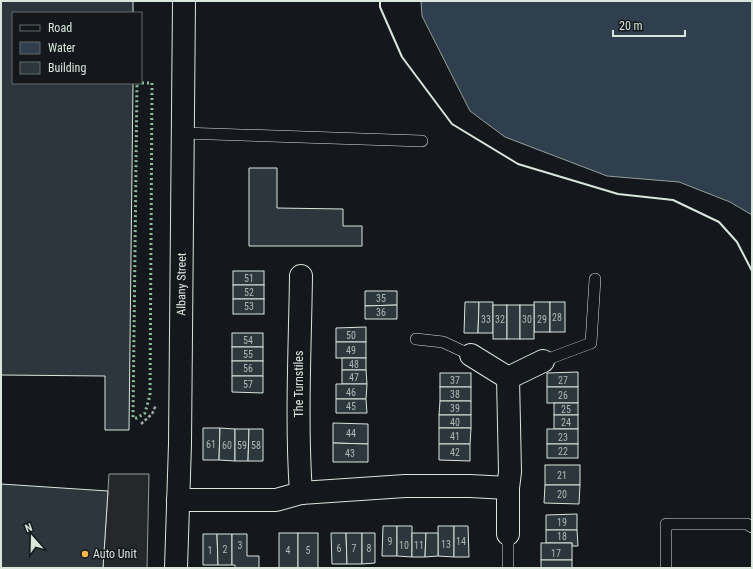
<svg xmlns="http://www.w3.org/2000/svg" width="753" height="569" font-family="'Roboto Condensed',sans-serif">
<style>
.parking{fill:#24282b;stroke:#939e99}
.water{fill:#2f3f4d;stroke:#939e99}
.building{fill:#2c363c;stroke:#d8e6dc}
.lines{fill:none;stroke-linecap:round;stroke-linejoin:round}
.lane-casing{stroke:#d8e6dc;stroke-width:12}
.street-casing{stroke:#d8e6dc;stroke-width:24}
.path{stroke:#9da8a2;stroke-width:2.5;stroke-dasharray:3 2;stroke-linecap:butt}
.lane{stroke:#14181c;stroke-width:11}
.street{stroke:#14181c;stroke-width:22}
.hedge{stroke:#8ac095;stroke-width:3;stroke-dasharray:2 3;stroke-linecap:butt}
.wall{stroke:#d8e6dc;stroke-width:2}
.poi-dot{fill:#ffb74d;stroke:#14181c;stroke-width:1.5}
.labels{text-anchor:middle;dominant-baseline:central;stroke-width:3;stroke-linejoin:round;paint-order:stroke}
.number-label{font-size:10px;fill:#adbab4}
.street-label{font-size:12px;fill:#d8e6dc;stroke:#14181c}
.poi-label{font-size:12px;fill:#d8e6dc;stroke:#14181c;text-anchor:start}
</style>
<rect width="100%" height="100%" fill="#14181c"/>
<!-- parking -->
<path class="parking" d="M109,474h40l-2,94h-44z"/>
<!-- water -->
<path class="water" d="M421,1h331v214l-22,-13 -51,-20 -72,-6 -102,-39 -35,-26 -48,-95z"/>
<!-- building -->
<g class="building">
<path d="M1,1h132v12h-120v70h120l-4,347h-24v-54l-104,-1z"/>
<path d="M249,168h28v40l66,1v17h19v20h-113z"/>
<rect x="233" y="271" width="31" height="14"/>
<rect x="233" y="285" width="31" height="14"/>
<path d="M365,291h32v14l-32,1z"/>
<rect x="233" y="299" width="31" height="15"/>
<path d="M465,302h14l-1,31h-14z"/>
<path d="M479,302h14v31h-15z"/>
<rect x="534" y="302" width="16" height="30"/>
<rect x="550" y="302" width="15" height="30"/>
<path d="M397,305v14h-32v-13z"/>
<rect x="493" y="305" width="14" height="34"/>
<rect x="507" y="305" width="13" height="34"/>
<rect x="520" y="305" width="14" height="34"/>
<path d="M366,327v15h-30v-14z"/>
<rect x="232" y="333" width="31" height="14"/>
<rect x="336" y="342" width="30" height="16"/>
<rect x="232" y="347" width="31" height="14"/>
<rect x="342" y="358" width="24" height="12"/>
<rect x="232" y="361" width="31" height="15"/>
<path d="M342,370h24l1,14h-25z"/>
<path d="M578,372v15h-31v-14z"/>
<rect x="440" y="373" width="31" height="14"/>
<path d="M232,376h31v17l-31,-1z"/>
<path d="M336,384h31l-1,15h-30z"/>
<rect x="440" y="387" width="31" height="14"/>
<rect x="547" y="387" width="31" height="16"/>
<path d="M336,399h30l1,14h-31z"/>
<path d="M440,401h31v14h-32z"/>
<rect x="554" y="403" width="24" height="12"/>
<rect x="439" y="415" width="32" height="13"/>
<rect x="554" y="415" width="24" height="14"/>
<path d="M333,423l35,1v20l-35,-1z"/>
<path d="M203,428h17l-1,32h-16z"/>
<path d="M220,428l15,1v32l-16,-1z"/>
<path d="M439,428h32l-1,16h-31z"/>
<path d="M235,429h14l-1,32h-13z"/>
<path d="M249,429h14v32h-15z"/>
<rect x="547" y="429" width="31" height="15"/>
<path d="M333,443l35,1v18h-35z"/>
<path d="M439,444h31v17l-31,-1z"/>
<rect x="547" y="444" width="31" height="14"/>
<rect x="545" y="465" width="35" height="20"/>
<path d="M1,484l107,7 -5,77h-102z"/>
<path d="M545,485h35l-1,19 -35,-1z"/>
<path d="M577,514v16h-31v-15z"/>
<path d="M383,526h14v30h-15z"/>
<path d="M397,526h15v31l-15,-1z"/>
<path d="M438,526h16v31l-16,-1z"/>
<path d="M454,526h14l1,31h-15z"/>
<path d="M546,530h31l1,16h-6v-3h-26z"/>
<rect x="279" y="533" width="19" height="35"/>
<rect x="298" y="533" width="20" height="35"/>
<path d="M331,533h15l1,31h-15z"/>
<path d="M346,533h16v31h-15z"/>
<path d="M362,533h13v30l-13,1z"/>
<path d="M412,533h14l-1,24h-13z"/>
<path d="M426,533h12v23l-13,1z"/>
<path d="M203,534h14l1,31h-15z"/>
<path d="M217,534h15v31h-14z"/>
<path d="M232,534h15v22h12v12h-24v-3h-3z"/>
<rect x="541" y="543" width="31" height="17"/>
<rect x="541" y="560" width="31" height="8"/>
</g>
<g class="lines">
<defs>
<g id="lane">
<path d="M183,133l239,8"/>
<path d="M416,339l27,3 28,13"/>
<path d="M543,361l48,-18 4,-64"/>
<path d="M508,534v34"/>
<path d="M666,568v-44h81l5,3"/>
</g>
<g id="street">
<path d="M301,276c-1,72 -5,145 0,217"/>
<path d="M471,355l37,23 35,-17"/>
<path d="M508,488v46"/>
<path d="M178,500h98l25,-7 104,-7h65l38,2 2,-16 -2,-94"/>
<path id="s1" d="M176,568l4,-124 4,-443"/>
</g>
</defs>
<!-- lane casing -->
<use href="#lane" class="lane-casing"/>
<!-- street casing -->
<use href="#street" class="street-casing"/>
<!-- path -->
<path class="path" d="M141,424l11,-10 4,-9"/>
<!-- lane -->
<use href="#lane" class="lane"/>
<!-- street -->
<use href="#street" class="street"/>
<!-- hedge -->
<path class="hedge" d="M137,83h15l-2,312 -5,18 -8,5h-4z"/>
<!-- wall -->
<path class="wall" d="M380,1v6l22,50 50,67 66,40 100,30 55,6 46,22 18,20 15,29"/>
</g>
<!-- markers -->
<circle class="poi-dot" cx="85" cy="554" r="4"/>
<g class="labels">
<!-- number labels -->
<g class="number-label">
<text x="249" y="278">51</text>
<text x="249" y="292">52</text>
<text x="381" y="298">35</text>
<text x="249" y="306">53</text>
<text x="381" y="312">36</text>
<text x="557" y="317">28</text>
<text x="486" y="319">33</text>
<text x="500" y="319">32</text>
<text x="527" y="319">30</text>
<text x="542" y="319">29</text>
<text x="351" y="335">50</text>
<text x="248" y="340">54</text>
<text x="351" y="350">49</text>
<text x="248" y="354">55</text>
<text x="354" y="364">48</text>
<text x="248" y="368">56</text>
<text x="354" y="377">47</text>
<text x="455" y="380">37</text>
<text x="563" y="380">27</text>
<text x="248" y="384">57</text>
<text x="351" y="392">46</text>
<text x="455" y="394">38</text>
<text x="563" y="395">26</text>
<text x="351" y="406">45</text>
<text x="455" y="408">39</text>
<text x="566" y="409">25</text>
<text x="455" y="422">40</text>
<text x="566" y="422">24</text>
<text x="351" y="433">44</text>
<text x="455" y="436">41</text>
<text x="563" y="437">23</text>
<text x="211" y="444">61</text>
<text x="227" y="445">60</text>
<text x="242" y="445">59</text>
<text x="256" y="445">58</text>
<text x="563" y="451">22</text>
<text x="455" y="452">42</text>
<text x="350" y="453">43</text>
<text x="562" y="475">21</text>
<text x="562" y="494">20</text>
<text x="562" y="522">19</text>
<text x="562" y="536">18</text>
<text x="390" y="541">9</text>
<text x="461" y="541">14</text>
<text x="446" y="544">13</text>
<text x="240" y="545">3</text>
<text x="404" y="545">10</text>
<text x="419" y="545">11</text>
<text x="339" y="548">6</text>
<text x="354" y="548">7</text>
<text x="369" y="548">8</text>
<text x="225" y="549">2</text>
<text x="210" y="550">1</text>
<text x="288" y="550">4</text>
<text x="308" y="550">5</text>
<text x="556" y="553">17</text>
</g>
<!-- street labels -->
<g class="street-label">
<text stroke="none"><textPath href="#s1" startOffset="284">Albany Street</textPath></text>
<text transform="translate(299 384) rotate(-90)">The Turnstiles</text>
</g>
<!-- poi labels -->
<g class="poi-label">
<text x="93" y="554">Auto Unit</text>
</g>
</g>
<!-- border -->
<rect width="753" height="569" fill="none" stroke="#d8e6dc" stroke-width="4"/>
<!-- legend -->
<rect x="12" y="12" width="130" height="72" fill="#14181c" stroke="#626a69"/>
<rect x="20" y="25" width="20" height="6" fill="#14181c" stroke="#626a69"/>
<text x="48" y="32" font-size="12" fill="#d8e6dc">Road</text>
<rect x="20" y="42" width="20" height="12" fill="#2f3f4d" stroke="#626a69"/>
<text x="48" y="52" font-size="12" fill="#d8e6dc">Water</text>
<rect x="20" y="62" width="20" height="12" fill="#2c363c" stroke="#626a69"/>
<text x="48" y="72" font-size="12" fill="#d8e6dc">Building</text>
<!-- north arrow -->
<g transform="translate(32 537) rotate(340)" stroke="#14181c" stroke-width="3" paint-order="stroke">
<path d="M0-3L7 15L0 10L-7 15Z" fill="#d8e6dc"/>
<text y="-6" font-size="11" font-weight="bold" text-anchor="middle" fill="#d8e6dc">N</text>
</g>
<!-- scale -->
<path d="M613 30v6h72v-6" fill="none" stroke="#d8e6dc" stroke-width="2"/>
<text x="619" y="30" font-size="12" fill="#d8e6dc" stroke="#14181c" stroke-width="3" paint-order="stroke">20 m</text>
</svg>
